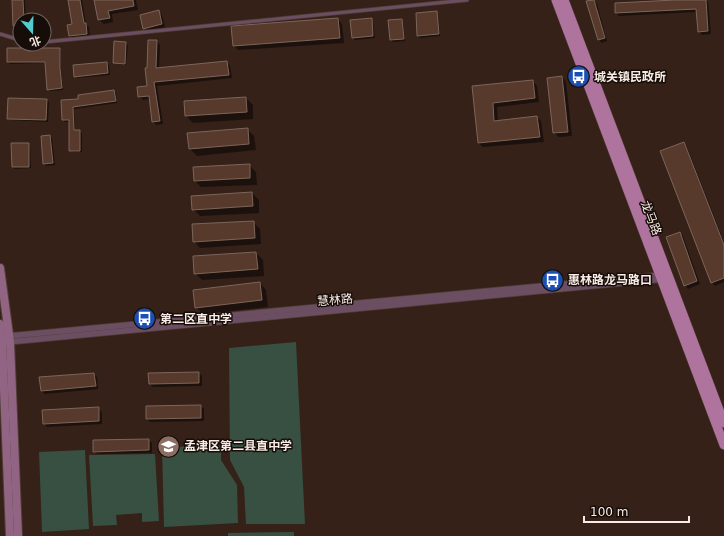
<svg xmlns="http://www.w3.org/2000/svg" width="724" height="536" font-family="'DejaVu Sans','Noto Sans SC',sans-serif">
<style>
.green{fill:#375041}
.shadow{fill:#0007}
.building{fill:#583a2c;stroke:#7c655a}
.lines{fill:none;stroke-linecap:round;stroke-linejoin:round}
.lane-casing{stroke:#503d35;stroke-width:4.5}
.street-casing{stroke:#503d35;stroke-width:7}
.secondary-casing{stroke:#503d35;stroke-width:10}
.primary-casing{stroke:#503d35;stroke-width:10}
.lane{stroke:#6b4e62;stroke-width:3}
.street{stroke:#6b4e62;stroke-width:5.5}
.secondary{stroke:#926483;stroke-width:8}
.primary{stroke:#af749d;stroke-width:9}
.labels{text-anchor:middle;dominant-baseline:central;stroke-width:3;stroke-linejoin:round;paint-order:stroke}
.poi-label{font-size:12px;font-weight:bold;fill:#f8eae4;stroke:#160d09;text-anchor:start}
.street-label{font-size:12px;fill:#f8eae4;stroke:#160d09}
</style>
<rect width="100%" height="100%" fill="#352118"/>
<!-- green -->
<g class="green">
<path d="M296,342l9,182h-59l-2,-37 -14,-27 -1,-112z"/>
<path d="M221,446v14l16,25 1,38 -74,4 -2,-80z"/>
<path d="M85,450l4,79 -47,3 -3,-80z"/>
<path d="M155,454l4,67 -17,1v-9l-26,2 1,10 -24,1 -4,-71z"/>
<path d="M294,532v4h-66v-3z"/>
</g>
<!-- shadow -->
<g class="shadow">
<path d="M13,0h12l1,20h-6v8h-3l-3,-3z"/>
<path d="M69,0h13l4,24 3,3 1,10 -17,2 -4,-3 5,-11z"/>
<path d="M95,0h41l2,10 -26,4 1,8 -9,2 -5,-4z"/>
<path d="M593,0l4,4 10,37 -5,2 -4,-4z"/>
<path d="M683,0h23l2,2 3,32 -9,1 -3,-3 -1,-20 -79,4 -3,-3z"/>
<path d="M158,12l4,3 3,12 -18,4 -3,-3z"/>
<path d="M436,12l2,2 2,22 -20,2 -2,-2z"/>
<path d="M338,19l4,5 2,19 -106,7 -4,-4z"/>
<path d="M371,19l2,2 2,17 -20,2 -2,-2z"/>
<path d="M401,20l2,2 2,19 -12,1 -2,-2z"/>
<path d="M149,41h8l3,4 -1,24 68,-7 3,4 2,12 -75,8 6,38 -7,1 -3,-4 -3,-22 -7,1 -4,-4 9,-10z"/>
<path d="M115,42l11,1 2,2 -2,20 -10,-1 -2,-2z"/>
<path d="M59,49l2,2v19l2,20 -13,1 -2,-2 -2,-26 -36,1 -2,-2z"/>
<path d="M107,63l2,2 1,10 -33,3 -2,-2z"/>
<path d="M562,77l4,5 6,54 -13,1 -5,-4z"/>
<path d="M533,81l4,5 2,16 -42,5 1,14 39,-4 4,4 3,21 -61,5 -5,-4 -5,-56z"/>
<path d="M114,91l2,2 1,10 -43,6 1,22h5l2,2v19h-10l-2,-2v-28h-5l-2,-2 -1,-19 17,-1z"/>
<path d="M246,98l7,7v14l-60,4 -7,-7z"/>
<path d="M47,100l2,2 -1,20 -38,-2 -2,-2z"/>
<path d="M247,129l7,7 2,14 -59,6 -7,-7z"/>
<path d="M50,136l2,2 3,27 -9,1 -2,-2z"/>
<path d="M684,143l3,4 37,95v40l-9,4 -3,-4z"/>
<path d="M28,144l2,2 1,22 -16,1 -2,-2z"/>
<path d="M249,165l7,7 1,13 -56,2 -7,-7z"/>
<path d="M252,193l7,7v13l-59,3 -7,-7z"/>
<path d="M253,222l7,7 1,15 -61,4 -6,-7z"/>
<path d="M680,233l3,3 17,48 -12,5 -3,-4z"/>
<path d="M256,253l7,7 1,16 -62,4 -7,-7z"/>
<path d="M260,283l6,7 2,17 -65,7 -7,-7z"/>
<path d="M199,373l3,3v10l-49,1 -3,-3z"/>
<path d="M94,374l3,3 1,12 -53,5 -4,-3z"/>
<path d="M201,406l3,3v12l-54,1 -3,-3v-12z"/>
<path d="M98,408l4,4v12l-55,3 -3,-4z"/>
<path d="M149,440l3,3v10l-55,1 -3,-3z"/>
</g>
<!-- building -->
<g class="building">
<path d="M12,0h11l1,20h-4v5l-7,1z"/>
<path d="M68,0h12l4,23h2l1,11 -18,2 -2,-11 5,-1z"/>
<path d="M94,0h39l1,6 -26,5 2,7 -12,2z"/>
<path d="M594,0l11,38 -7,2 -12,-39z"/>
<path d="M675,0h31l2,31 -10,1 -2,-23 -81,4v-10z"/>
<path d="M159,10l3,14 -19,5 -3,-14z"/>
<path d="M437,11l2,23 -22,2 -1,-23z"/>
<path d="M338,18l2,20 -107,8 -2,-20z"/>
<path d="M372,18l1,18 -21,2 -2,-18z"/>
<path d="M402,19l2,20 -14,1 -2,-20z"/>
<path d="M148,40h9l-1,28 71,-7 2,14 -75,7 6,39 -8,1 -3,-26 -11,1 -1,-10 10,-1 -2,-18h2z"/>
<path d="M114,41l12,1 -1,22 -12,-1z"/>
<path d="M7,48h53v20l2,20 -15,2 -2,-28h-38z"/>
<path d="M107,62l1,11 -34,4 -1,-12z"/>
<path d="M562,76l6,56 -15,1 -6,-55z"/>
<path d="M533,80l2,18 -42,5 1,18 43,-5 3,21 -62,6 -6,-57z"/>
<path d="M114,90l2,11 -43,6 1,23h6v21h-11v-31h-7l-1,-20 17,-1v-4z"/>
<path d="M246,97l1,15 -62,4 -1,-15z"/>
<path d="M8,98l39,1 -1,21 -39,-1z"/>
<path d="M248,128l1,16 -60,5 -2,-16z"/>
<path d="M50,135l3,28 -10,1 -2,-28z"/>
<path d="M684,142l40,103v33l-13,5 -51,-132z"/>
<path d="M11,143h18v24h-17z"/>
<path d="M250,164v14l-56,3 -1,-14z"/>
<path d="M252,192l1,14 -61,4 -1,-14z"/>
<path d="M254,221l1,17 -62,4 -1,-18z"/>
<path d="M680,232l17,49 -13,5 -18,-49z"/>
<path d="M256,252l2,17 -64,5 -1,-18z"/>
<path d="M260,282l2,18 -67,8 -2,-18z"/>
<path d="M199,372v11l-50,1 -1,-11z"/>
<path d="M94,373l2,13 -55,5 -2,-14z"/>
<path d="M201,405v13l-55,1v-13z"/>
<path d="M99,407v14l-56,3 -1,-14z"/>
<path d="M149,439v11l-56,2v-12z"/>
</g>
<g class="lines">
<defs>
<g id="lane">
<path d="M0,34l20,6"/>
<path d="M44,42l423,-42"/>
</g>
<g id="street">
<path d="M7,337l2,-1 652,-61"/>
<path d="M8,342l656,-63"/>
</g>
<g id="secondary">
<path d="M0,268l10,74 8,194"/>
<path d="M0,324l2,16 8,196"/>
</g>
<g id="primary">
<path d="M556,0l168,445"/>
<path d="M564,0l160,423"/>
</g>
</defs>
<!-- lane casing -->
<use href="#lane" class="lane-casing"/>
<!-- street casing -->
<use href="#street" class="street-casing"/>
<!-- secondary casing -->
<use href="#secondary" class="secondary-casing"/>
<!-- primary casing -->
<use href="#primary" class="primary-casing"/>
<!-- lane -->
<use href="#lane" class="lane"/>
<!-- street -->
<use href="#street" class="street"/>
<!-- secondary -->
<use href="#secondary" class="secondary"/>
<!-- primary -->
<use href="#primary" class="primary"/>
</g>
<!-- icons -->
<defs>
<symbol id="bus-disc" viewBox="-11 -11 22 22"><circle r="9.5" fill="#1a4fb4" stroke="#160d09"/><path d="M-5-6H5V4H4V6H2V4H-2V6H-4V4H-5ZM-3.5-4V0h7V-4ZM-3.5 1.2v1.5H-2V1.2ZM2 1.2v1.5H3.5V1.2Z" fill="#fff"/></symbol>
<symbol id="school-disc" viewBox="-11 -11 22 22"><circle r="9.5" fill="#8d6e63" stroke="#160d09"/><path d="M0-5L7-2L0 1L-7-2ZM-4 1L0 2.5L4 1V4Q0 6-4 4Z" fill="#fff"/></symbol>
</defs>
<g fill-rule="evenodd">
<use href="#bus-disc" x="566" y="64" width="25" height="25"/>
<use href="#bus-disc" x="540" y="268" width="25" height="25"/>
<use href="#bus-disc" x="132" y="306" width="25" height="25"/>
<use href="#school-disc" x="156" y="434" width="25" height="25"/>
</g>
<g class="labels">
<!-- poi labels -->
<g class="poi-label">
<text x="594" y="77">城关镇民政所</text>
<text x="568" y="280">惠林路龙马路口</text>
<text x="160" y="319">第二区直中学</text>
<text x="184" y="446">孟津区第二县直中学</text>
</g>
<!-- street labels -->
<g class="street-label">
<text transform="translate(651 218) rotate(69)">龙马路</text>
<text transform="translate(335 300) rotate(-5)">慧林路</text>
</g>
</g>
<!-- north arrow -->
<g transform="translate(32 32) rotate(160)"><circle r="19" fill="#160d09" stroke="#706561"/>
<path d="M0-3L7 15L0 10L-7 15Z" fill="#52ccd0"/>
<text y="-6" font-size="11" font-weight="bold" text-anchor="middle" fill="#f8eae4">北</text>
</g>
<!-- scale -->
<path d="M584 516v6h105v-6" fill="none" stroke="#f8eae4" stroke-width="2"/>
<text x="590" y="516" font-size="12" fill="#f8eae4" stroke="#160d09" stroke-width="3" paint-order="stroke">100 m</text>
</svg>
